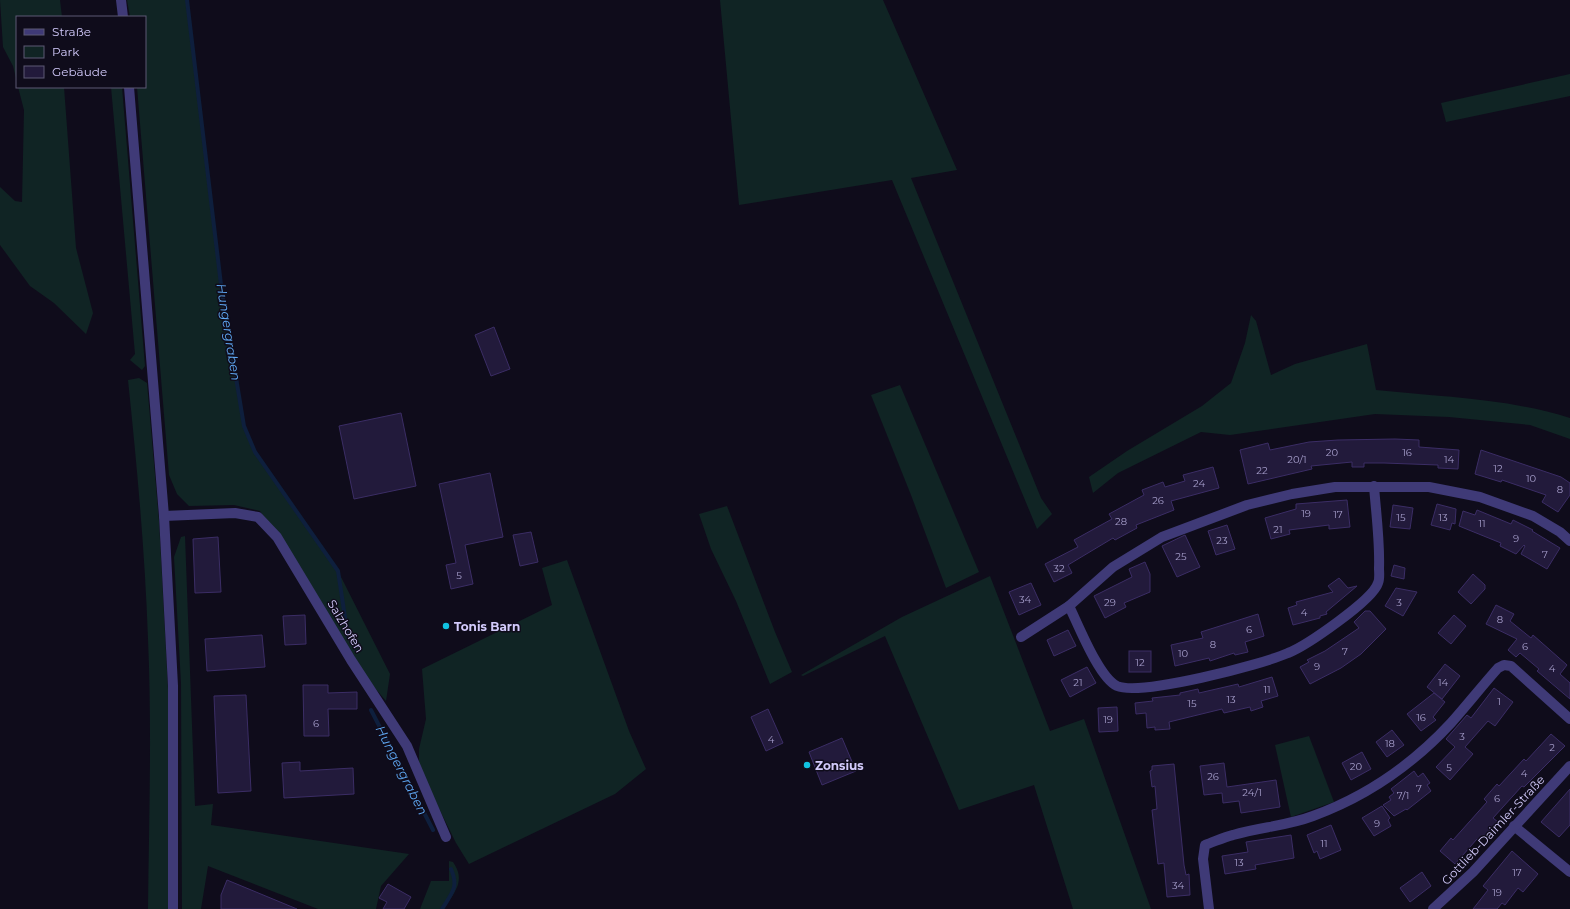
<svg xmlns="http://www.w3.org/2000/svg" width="1570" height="909" font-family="Montserrat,sans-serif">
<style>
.green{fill:#102424}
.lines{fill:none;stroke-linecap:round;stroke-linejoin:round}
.stream{stroke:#0e1f3d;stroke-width:4}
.building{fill:#221a3b;stroke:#3b2d65}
.minor{stroke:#3f3a77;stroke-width:10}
.tertiary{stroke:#3f3a77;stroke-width:10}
.poi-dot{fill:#10c3e1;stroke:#0f0c1b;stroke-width:1.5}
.labels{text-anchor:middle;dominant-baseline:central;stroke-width:3;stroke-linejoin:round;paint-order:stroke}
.number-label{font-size:10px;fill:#a69ecb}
.street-label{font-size:12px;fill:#d2cafb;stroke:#0f0c1b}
.poi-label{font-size:12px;font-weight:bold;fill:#d2cafb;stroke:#0f0c1b;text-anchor:start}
.water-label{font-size:13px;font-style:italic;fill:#5fa8f4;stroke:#0f0c1b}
</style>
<rect width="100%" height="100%" fill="#0f0c1b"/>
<!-- green -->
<g class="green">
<path d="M0,0h60l2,17h-45v65l-4,-16 -10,-19z"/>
<path d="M127,0h60l35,293 22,133 11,26 83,119 52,103 -4,27 -35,-41 -63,-108 -28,-41 -26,-6 -45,1 -12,-12 -8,-19 -32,-388h8v-70h-15z"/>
<path d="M720,0h163l74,170 -46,8 130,320 11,16 -15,15 -145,-349 -153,25z"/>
<path d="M1570,74v22l-124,26 -5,-19z"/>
<path d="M18,87h46l12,161 17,65 -7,21 -32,-31 -24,-17 -30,-41v-58l15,14 7,1 2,-92z"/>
<path d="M111,87h11l23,279 -3,4 -12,-10 5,-6z"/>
<path d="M1251,315l5,6 15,54 24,-11 72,-20 9,46c65,7 131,8 194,28v21l-40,-14 -81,-8 -74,-3 -145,21 -29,-3 -83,41 -25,20 -4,-16 38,-26 75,-45 29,-23 14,-40z"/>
<path d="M139,378l8,5 12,138 9,168v220h-20c1,-90 4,-180 0,-270 -3,-86 -11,-173 -20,-259z"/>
<path d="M900,385l79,187 -33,16 -35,-93 -40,-100z"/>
<path d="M727,506l48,126 17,40 -22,12 -34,-83 -25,-52 -12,-35z"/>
<path d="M185,536l10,270 18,-2 -2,21 198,29 -28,32 -5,23h-58l-110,-43 -7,43h-19l-1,-226 -7,-126 7,-20z"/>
<path d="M567,560l62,171 17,38 -31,25 -146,70 -13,-21 -37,-75v-19l7,-30 -4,-50 130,-64 -10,-37z"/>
<path d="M990,576l60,155 34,-12 67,190h-78l-39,-124 -75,25 -74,-174 -82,40 -2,-1 101,-58z"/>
<path d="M1309,736l25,66 -43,15 -16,-72z"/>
<path d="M449,861l4,1c13,19 2,29 -9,47h-24l11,-28h18z"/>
</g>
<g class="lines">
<!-- stream -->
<g class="stream">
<path d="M187,0l35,293 22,133 11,26 83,119 10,66"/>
<path d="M371,710l62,120"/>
<path d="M442,909c10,-16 17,-22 9,-40"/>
</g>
</g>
<!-- building -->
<g class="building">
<path d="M494,327l16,42 -19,7 -16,-41z"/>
<path d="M401,413l15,73 -62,13 -15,-73z"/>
<path d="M1395,439l24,1v7l40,3 -1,19 -20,-1v-3l-54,-2h-20v4h-12v-5l-41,4 1,3 -64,15 -8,-34 28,-7 2,7 39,-8 29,-2z"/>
<path d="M1481,450l80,27 9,6v12l-12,17 -16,-10 4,-7 -44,-15 -1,2 -26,-8z"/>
<path d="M1213,467l6,21 -48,13 3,9 -38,15 1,3 -22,12 -2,-2 -45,27 4,8 -18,9 -9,-18 33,-17 -4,-7 38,-21 -3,-5 35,-19 -2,-5 21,-8 2,5 20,-6 -2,-6z"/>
<path d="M490,473l13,64 -38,8 8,39 -22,5 -5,-24 10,-2 -17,-79z"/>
<path d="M1347,500l3,27 -21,2v-4l-40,5 1,4 -19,5 -6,-21 31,-9v-5z"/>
<path d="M1437,504l19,5 -1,15 -3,-1 -2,7 -19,-5z"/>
<path d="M1393,505l20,3 -3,21 -20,-2z"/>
<path d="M1477,510l34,14 2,-4 20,10 -1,1 28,17 -13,21 -26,-15 4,-8 -1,-1 -8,9 -16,-8 1,-3 -42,-17 4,-15 12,4z"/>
<path d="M1227,525l8,24 -19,6 -8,-24z"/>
<path d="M531,532l7,30 -18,4 -7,-31z"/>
<path d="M1185,535l15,32 -23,10 -15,-31z"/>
<path d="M218,537l3,55 -26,1 -2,-54z"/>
<path d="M1145,562l5,12v18l-26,11 2,4 -21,11 -11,-22 38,-19 -3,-8z"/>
<path d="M1394,565l11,3 -1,11 -13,-3z"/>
<path d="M1473,574l12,11v4l-14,15 -13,-12z"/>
<path d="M1339,578l9,10 9,-2 -31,26 1,2 -7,2v2l-27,7 -5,-17 9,-3 -1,-3 37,-10 -5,-6z"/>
<path d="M1031,583l10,22 -22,10 -10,-23z"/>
<path d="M1396,588l21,4 -14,24 -18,-10z"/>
<path d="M1496,605l18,9 -4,7 21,17 2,-3 34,30 -7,9 10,9v16l-33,-28 2,-2 -19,-16 -4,4 -8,-7 9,-11 -31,-15z"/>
<path d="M1365,611h5l16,18 -25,25 -20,14 -31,16 -10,-17 9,-5 -2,-2 18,-9 34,-23 -5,-6z"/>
<path d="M1258,614l6,22 -19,6 3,10 -13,3 -1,-2 -24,8 -1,-3 -34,8 -4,-21 32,-7 -2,-6z"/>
<path d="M305,615l1,29 -21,1 -2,-29z"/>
<path d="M1454,615l12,11 -15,18 -13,-11z"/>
<path d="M1068,630l8,16 -22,10 -7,-16z"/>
<path d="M262,635l3,32 -58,4 -2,-32z"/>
<rect x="1129" y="651" width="22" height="21"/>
<path d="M1445,664l15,12 -18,23 -15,-12z"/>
<path d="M1087,667l9,16 -26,14 -9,-17z"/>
<path d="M1272,677l6,19 -17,5 2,6 -12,4 -1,-4 -26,6 -2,-4 -53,13 1,7 -15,1v-3l-8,1 -1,-15 -10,1 -1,-11 18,-2 -1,-3 28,-3v-2l18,-4 1,4 39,-9 1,3z"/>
<path d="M303,685h25v8l29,-1v17h-29l1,27h-25z"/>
<path d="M1494,688l19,14 -18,24 -7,-5 -23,26 8,7 -23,26 -14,-13 19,-20 -9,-8 21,-24 4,3z"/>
<path d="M1434,693l11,9 -12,15 3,3 -15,11 -14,-17z"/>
<path d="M246,695l5,96 -33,2 -4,-97z"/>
<path d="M1117,707l1,24 -19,1 -1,-24z"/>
<path d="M768,709l15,34 -17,8 -15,-34z"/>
<path d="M1392,730l12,15 -17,12 -11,-15z"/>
<path d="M1551,734l14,12 -41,41 -2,-1 -29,32 5,4 -18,19 -3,-2 -22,25 -15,-13 11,-13 2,2 34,-38 -3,-3 13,-15 2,2 25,-27 2,2z"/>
<path d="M842,738l14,33 -34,14 -13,-33z"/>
<path d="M1362,752l9,17 -20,11 -9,-17z"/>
<path d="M300,762v9l53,-3 1,26 -70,4 -2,-35z"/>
<path d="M1224,763l3,24 49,-7 4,27 -39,6 -2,-12 -16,2 -1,-10 -18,2 -4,-29z"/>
<path d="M1174,764l10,101 2,10 3,-1 1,21 -23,2 -3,-34 -6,1 -6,-54 5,-1 -2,-23 -3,1 -2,-16 2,-1v-4z"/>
<path d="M1414,771l4,6 5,-4 7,10 -3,2 4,6 -24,19 -1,-1 -12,7 -11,-11 8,-5 -2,-3 5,-4 -3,-4z"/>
<path d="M1570,789v36l-11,12 -18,-15z"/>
<path d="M1382,806l8,12 -2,2 3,6 -17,10 -12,-18z"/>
<path d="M1331,825l10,25 -21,9 -3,-8 -3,2 -7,-18z"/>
<path d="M1291,835l3,23 -39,7 1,4 -31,5 -3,-18 26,-4 -2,-10z"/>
<path d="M1512,851l26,23 -15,18 -5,-4 -13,17 -3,-2 -5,6h-24l15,-19 -5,-4z"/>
<path d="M1422,872l9,14 -21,16 -10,-14z"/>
<path d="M227,880l70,29h-76v-14z"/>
<path d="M388,884l23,13 -7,12h-21l4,-7 -8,-4z"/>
</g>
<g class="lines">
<!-- minor -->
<g class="minor">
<path d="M164,516l71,-3 23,4 19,20 74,123 56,86 39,91"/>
<path d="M1069,606c9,18 30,72 48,80 24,10 144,-21 171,-33 18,-7 85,-53 90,-70 2,-4 1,-11 1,-15 1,-27 -3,-55 -5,-82"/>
<path d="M1021,637l48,-31 44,-39 49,-30 85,-32 45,-11 43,-7h94l51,10 53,19 27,16 10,9"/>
<path d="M1514,826l56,46"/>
<path d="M1209,909l-6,-50 2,-14c9,-3 19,-8 28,-10 27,-8 54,-9 80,-19 52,-19 100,-52 138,-93 16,-18 31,-37 47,-55l6,-3 7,1 59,53"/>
<path d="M1433,909l40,-37 97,-106"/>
</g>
<!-- tertiary -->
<g class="tertiary">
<path d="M121,0l2,17"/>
<path d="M129,87l35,429 9,170v223"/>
</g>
</g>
<!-- markers -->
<g class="poi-dot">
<circle cx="446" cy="626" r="4"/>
<circle cx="807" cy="765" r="4"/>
</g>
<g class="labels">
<!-- number labels -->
<g class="number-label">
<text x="1332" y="452">20</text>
<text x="1407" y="452">16</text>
<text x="1297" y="459">20/1</text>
<text x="1449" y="459">14</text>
<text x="1498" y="468">12</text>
<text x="1262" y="470">22</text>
<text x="1531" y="478">10</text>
<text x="1199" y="483">24</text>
<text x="1560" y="489">8</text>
<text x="1158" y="500">26</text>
<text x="1306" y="513">19</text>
<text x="1338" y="514">17</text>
<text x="1401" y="517">15</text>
<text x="1443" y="517">13</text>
<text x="1121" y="521">28</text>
<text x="1482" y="523">11</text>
<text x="1278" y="529">21</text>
<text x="1516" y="538">9</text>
<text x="1222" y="540">23</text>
<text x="1545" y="554">7</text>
<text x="1181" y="556">25</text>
<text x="1059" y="568">32</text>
<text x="459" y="575">5</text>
<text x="1025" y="599">34</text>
<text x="1110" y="602">29</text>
<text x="1399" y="602">3</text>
<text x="1304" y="612">4</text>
<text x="1500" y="619">8</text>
<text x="1249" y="629">6</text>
<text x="1213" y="644">8</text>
<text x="1525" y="646">6</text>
<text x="1345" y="651">7</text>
<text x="1183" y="653">10</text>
<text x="1140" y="662">12</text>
<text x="1317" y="666">9</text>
<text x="1552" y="668">4</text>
<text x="1078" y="682">21</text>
<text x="1443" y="682">14</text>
<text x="1267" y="689">11</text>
<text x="1231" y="699">13</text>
<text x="1499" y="701">1</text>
<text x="1192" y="703">15</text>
<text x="1421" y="717">16</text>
<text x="1108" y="719">19</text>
<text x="316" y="723">6</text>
<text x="1462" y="736">3</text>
<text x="771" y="739">4</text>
<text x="1390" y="743">18</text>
<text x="1552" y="747">2</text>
<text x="1356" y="766">20</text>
<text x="1449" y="767">5</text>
<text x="1524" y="773">4</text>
<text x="1213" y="776">26</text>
<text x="1419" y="788">7</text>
<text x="1252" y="792">24/1</text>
<text x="1403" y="795">7/1</text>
<text x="1497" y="798">6</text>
<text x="1377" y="823">9</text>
<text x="1324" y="843">11</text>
<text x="1239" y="862">13</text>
<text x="1517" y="872">17</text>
<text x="1178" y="885">34</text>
<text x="1497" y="892">19</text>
</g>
<!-- street labels -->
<g class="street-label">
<text transform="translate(346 626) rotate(59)">Salzhofen</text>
<text transform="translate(1493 830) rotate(-47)">Gottlieb-Daimler-Straße</text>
</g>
<!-- poi labels -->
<g class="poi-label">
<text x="454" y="626">Tonis Barn</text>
<text x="815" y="765">Zonsius</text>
</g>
<!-- water labels -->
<g class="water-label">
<text transform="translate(229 332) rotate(81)">Hungergraben</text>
<text transform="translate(402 770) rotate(63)">Hungergraben</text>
</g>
</g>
<!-- legend -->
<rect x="16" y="16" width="130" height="72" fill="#0f0c1b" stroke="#5d5875"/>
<rect x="24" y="29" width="20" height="6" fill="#3f3a77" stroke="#5d5875"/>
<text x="52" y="36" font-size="12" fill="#d2cafb">Straße</text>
<rect x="24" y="46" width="20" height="12" fill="#102424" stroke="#5d5875"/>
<text x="52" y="56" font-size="12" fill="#d2cafb">Park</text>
<rect x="24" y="66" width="20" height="12" fill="#221a3b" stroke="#5d5875"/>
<text x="52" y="76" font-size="12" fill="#d2cafb">Gebäude</text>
</svg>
